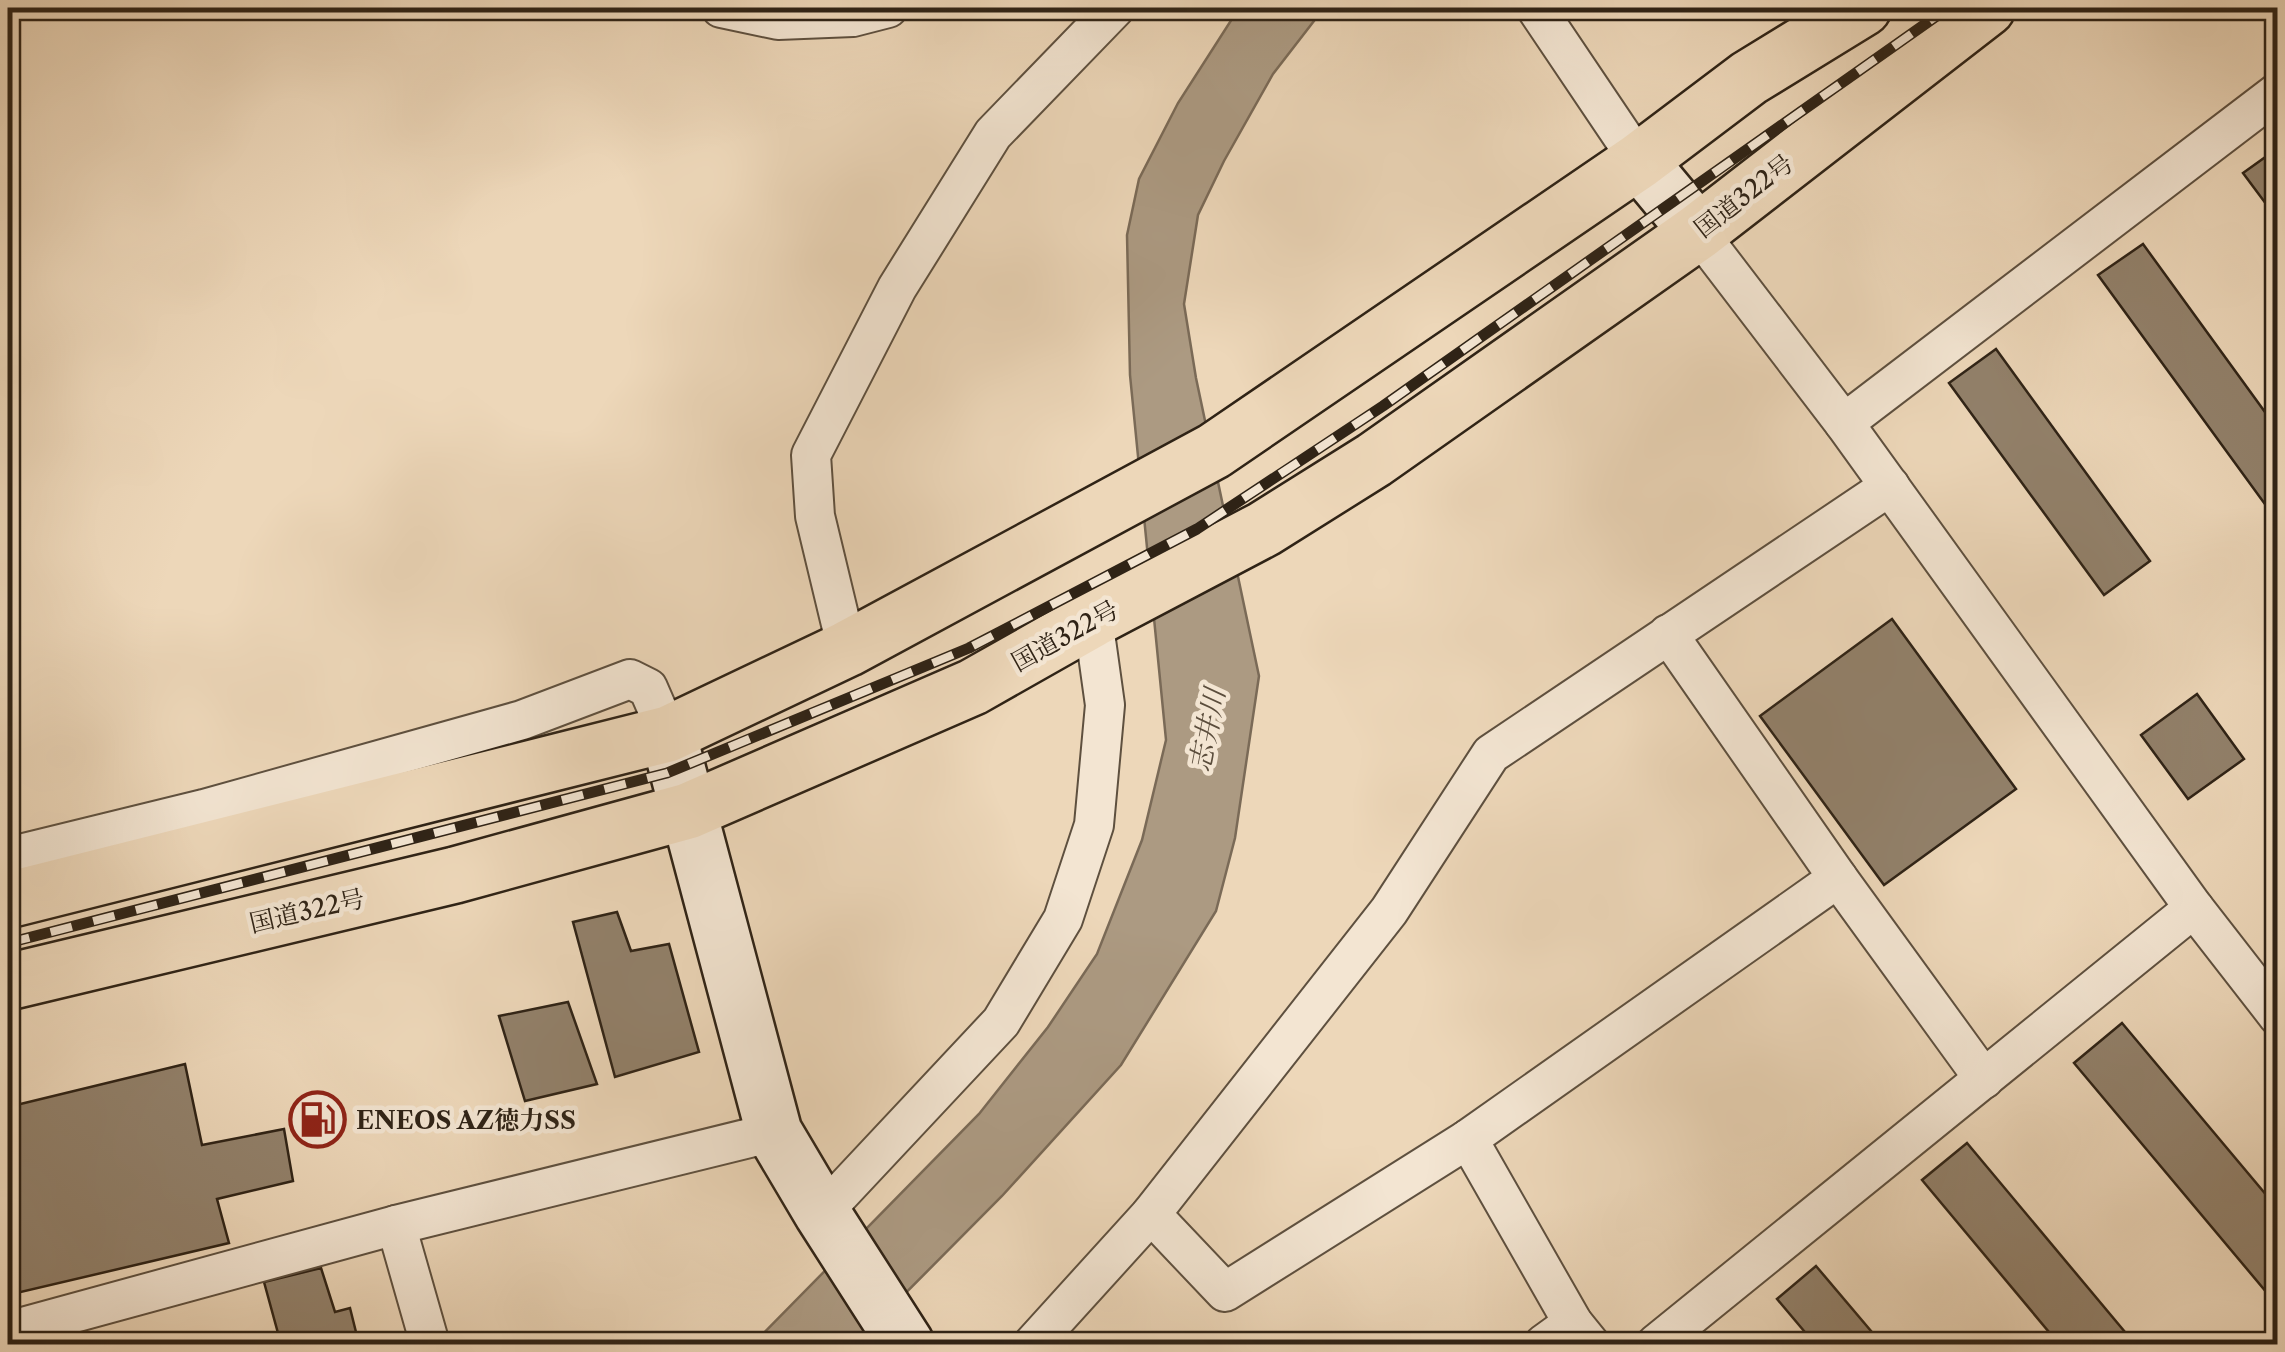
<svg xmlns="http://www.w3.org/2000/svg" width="2285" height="1352" font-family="'Libre Caslon Text','Noto Serif JP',serif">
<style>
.water{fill:#ac9a82;stroke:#7a6a57;stroke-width:2.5}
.building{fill:#92816b;stroke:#2f2316;stroke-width:2.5}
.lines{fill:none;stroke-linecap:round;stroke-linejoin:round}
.street-casing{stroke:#5e503f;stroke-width:42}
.secondary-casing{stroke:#2f2316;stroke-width:60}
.highway-casing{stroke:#2f2316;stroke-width:60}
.street{stroke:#f3e5d2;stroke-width:38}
.secondary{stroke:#f3e5d2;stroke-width:55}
.highway{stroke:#edd7b9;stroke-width:55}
.rail-casing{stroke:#2f2316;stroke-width:11}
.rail{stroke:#f3e5d2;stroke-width:8;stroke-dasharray:22;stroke-linecap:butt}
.labels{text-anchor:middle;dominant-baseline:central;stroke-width:9;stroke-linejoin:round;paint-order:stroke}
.street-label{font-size:25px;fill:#2f2316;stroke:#f3e5d2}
.poi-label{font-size:25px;font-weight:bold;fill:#2f2316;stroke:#f3e5d2;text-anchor:start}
.water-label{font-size:28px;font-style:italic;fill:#5b4d3c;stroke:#f3e5d2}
</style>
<rect width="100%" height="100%" fill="#edd7b9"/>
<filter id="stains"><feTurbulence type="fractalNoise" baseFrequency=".002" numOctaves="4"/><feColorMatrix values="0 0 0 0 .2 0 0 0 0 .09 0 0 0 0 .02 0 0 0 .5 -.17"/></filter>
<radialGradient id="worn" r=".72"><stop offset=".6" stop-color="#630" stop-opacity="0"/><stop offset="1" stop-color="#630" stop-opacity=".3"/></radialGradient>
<!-- water -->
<path class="water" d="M1239,8h85l-51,66 -49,87 -26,54 -14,89 12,74 63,298 -24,162 -19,73 -95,154 -119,131 -147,148h-102l226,-230 69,-87 49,-73 45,-114 24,-100 -36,-365 -3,-140 12,-56 39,-76z"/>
<!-- building -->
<g class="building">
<path d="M2278,148v72l-35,-47z"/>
<path d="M2143,244l135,186v92l-180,-247z"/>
<path d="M1996,349l154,212 -46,34 -155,-212z"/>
<path d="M1892,619l124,170 -132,96 -124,-169z"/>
<path d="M2197,694l47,65 -56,40 -47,-64z"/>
<path d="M617,912l14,39 38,-7 30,108 -84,25 -42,-155z"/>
<path d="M568,1002l29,82 -72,17 -26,-85z"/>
<path d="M2122,1023l156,186v97l-204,-243z"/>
<path d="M185,1064l17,81 82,-16 9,52 -76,18 12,44 -221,52v-188z"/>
<path d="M1967,1143l168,201h-76l-137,-164z"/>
<path d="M1816,1266l66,78h-67l-38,-45z"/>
<path d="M321,1268l14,44 15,-4 6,24 -15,4 2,8h-62l-17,-62z"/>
</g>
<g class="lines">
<defs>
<g id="street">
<path d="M721,8l57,12 75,-3 35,-9"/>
<path d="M1536,8l103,153"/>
<path d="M1698,232l146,191 350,485 84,108"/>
<path d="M1844,423l434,-331"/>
<path d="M1668,634l170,244 146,201"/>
<path d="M847,649l-32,-133 -4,-61 86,-167 96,-154 122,-126"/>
<path d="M8,857l196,-48 318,-89 108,-41 18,9 20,46"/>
<path d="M1468,1139l105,184 17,21"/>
<path d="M822,1213l179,-191 62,-103 31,-94 11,-120 -12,-86"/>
<path d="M1151,1214l74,78 243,-153 370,-261"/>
<path d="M396,1225l34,119"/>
<path d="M8,1331l388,-106 378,-93"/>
<path d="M1033,1344l118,-130 238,-303 102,-157 399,-268"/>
<path d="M1544,1344l29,-21"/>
<path d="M1656,1344l538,-436"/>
</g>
<g id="secondary">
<path d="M1639,161l59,71"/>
<path d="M668,734l106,398 48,81 84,131"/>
</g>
<g id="highway">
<path d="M8,900l660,-166 179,-85 367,-198 425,-290 110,-83 114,-70"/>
<path d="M8,982l447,-107 233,-64 285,-124 120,-68 171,-90 110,-69 324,-228 289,-224"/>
</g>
</defs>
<!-- street casing -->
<use href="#street" class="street-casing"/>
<!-- secondary casing -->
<use href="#secondary" class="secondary-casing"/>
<!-- highway casing -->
<use href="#highway" class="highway-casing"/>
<!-- street -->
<use href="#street" class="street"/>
<!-- secondary -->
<use href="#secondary" class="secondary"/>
<!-- highway -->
<use href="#highway" class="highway"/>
<defs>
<path id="rail" d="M8,943l659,-170 302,-125 228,-119 186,-123 565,-398"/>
</defs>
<!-- rail casing -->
<use href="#rail" class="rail-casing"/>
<!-- rail -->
<use href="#rail" class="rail"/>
</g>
<!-- icons -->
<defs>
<symbol id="fuel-ring" viewBox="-11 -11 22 22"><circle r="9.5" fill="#f3e5d2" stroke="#8f2418" stroke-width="1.5"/><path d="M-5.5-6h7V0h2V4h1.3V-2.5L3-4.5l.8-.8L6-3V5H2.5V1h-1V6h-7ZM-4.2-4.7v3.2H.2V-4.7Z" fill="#8f2418"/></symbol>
</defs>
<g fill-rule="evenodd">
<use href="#fuel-ring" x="286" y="1088" width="63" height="63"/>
</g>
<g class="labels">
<!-- street labels -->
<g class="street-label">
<text transform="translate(1744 196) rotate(-38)">国道322号</text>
<text transform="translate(1065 636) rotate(-29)">国道322号</text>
<text transform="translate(307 911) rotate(-13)">国道322号</text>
</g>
<!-- poi labels -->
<g class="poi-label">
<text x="356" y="1120">ENEOS AZ徳力SS</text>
</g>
<!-- water labels -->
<g class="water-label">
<text transform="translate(1207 730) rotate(-79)">志井川</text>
</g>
</g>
<!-- margin -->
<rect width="2285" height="1352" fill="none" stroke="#edd7b9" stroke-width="40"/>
<rect x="10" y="10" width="2265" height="1332" fill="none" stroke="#2f2316" stroke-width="5"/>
<rect x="20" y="20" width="2245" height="1312" fill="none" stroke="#2f2316" stroke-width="2.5"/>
<rect width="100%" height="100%" filter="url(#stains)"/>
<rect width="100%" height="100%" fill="url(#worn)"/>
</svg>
